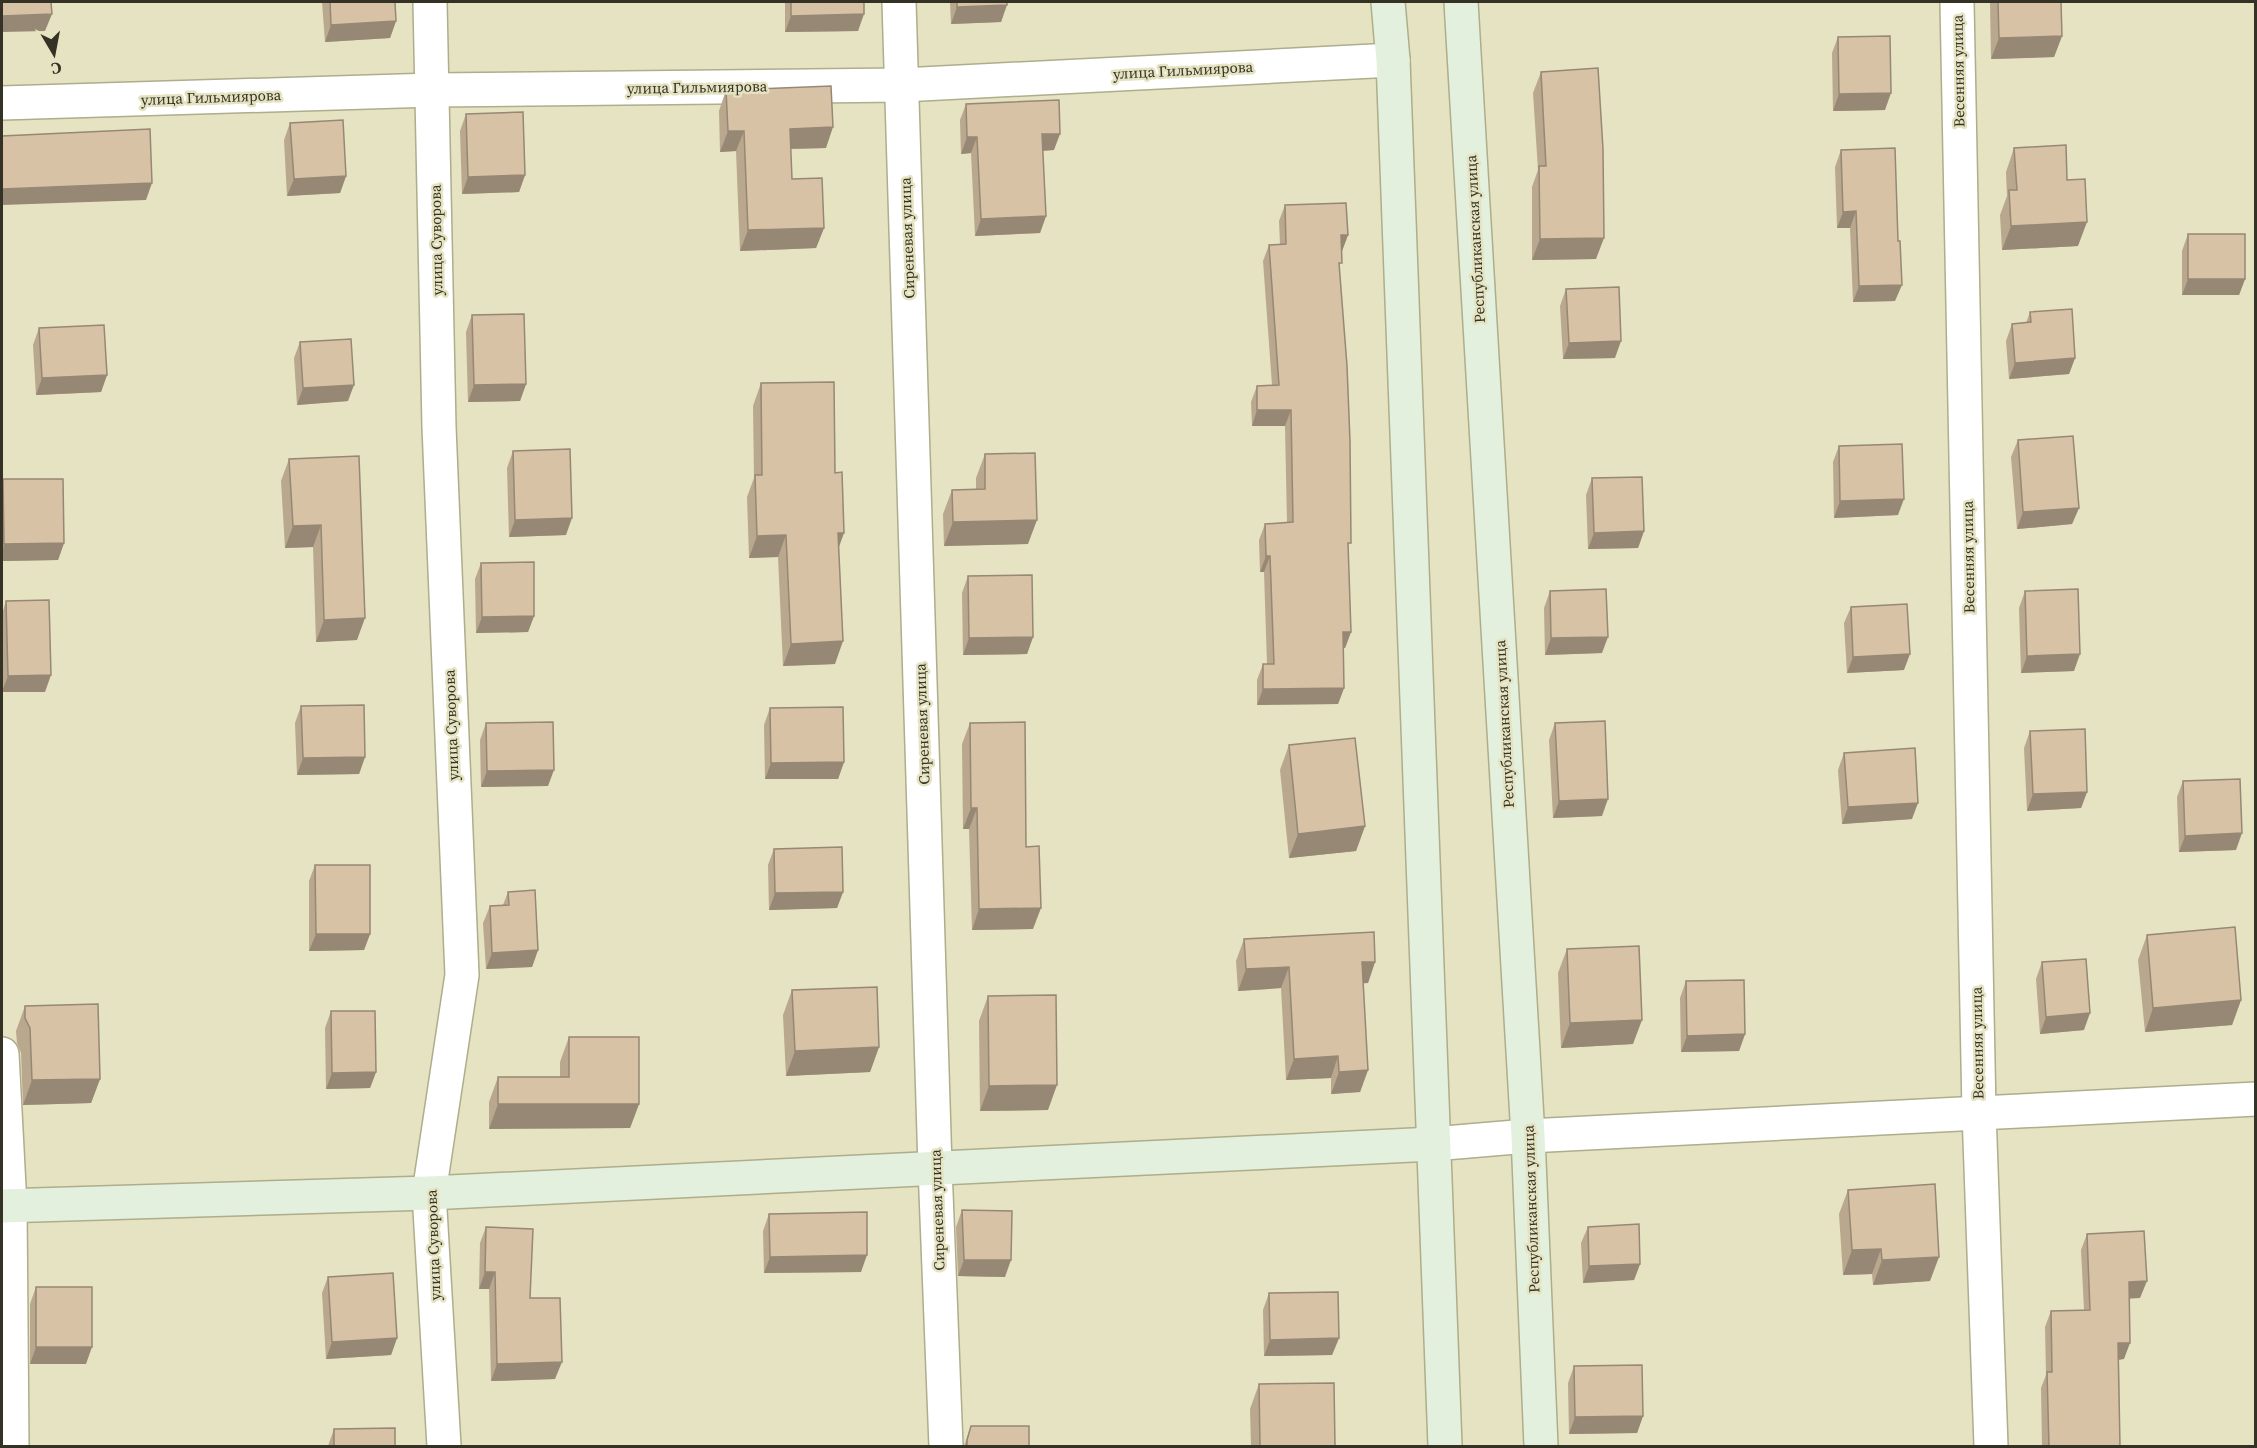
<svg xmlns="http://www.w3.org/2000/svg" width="2257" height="1448" font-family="'Source Serif 4',serif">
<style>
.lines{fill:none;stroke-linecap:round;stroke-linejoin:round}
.street-casing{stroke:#aead8c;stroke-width:36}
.secondary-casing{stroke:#aead8c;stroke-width:36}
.street{stroke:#fff;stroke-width:33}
.secondary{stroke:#e3f0dd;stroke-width:33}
.wall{fill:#b9a78e}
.shaded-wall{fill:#968874}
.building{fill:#d7c2a5;stroke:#968874;stroke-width:1.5}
.labels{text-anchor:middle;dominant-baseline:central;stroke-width:5;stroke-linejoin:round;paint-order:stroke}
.street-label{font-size:15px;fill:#333224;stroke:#e5e3c1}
</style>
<rect width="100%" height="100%" fill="#e5e3c1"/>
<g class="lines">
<defs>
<g id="street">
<path d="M430,2l9,425 23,548 -33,218 15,253"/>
<path d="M899,2l36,1165 11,279"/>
<path d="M1957,2l22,1110 12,334"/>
<path d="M2,103l431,-13 469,-5 491,-25"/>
<path d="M2,1054l8,152 2,240"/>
<path d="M1433,1144l95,-8 728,-37"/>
</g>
<g id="secondary">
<path d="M1388,2l5,58 52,1386"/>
<path d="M1461,2l67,1134 13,310"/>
<path d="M2,1206l427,-13 1004,-49"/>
</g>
</defs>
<!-- street casing -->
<use href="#street" class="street-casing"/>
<!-- secondary casing -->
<use href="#secondary" class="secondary-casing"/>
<!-- street -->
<use href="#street" class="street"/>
<!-- secondary -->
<use href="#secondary" class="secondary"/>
</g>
<!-- wall -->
<g class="wall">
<path d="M322,2h73l1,19 -6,17 -65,4z"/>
<path d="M785,2h79l-6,29 -73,1z"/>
<path d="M950,2h57l-6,20 -50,2z"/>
<path d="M1990,2h71l1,34 -8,21 -63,2z"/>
<path d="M1838,37l47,73 -52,1 -1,-58z"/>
<path d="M1541,72l55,187 -64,1v-73l6,-17 -5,-77z"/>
<path d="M726,90l100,58 -36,1 2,30 32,49 -8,20 -76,3 -4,-100 -16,1 -1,-41z"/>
<path d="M966,104l88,46 -11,1 3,65 -6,17 -65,3 -4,-83 -10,1 -1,-34z"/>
<path d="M466,114l59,61 -6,17 -57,2 -2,-63z"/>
<path d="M290,123l56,53 -6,17 -53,3 -3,-56z"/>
<path d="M2014,148l64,98 -76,4 -2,-35 7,-19 -1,-24z"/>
<path d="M1841,150l54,151 -42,1 -3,-74h-13l-2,-61z"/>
<path d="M1285,205l63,30 -6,16 -3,19 12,362 -6,16h-2l1,40 -6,16 -81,1v-25l6,-16h4l-3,-92h-4l-1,-32 6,-16 22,-1 -2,-97h-33l-1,-24 6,-16 15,-1 -9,-124 6,-16 11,-1 -1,-23z"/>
<path d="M2188,234l57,45 -6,16h-57v-44z"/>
<path d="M1566,289l49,69 -52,1 -3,-53z"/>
<path d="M2030,312l45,46 -6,16 -60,5 -3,-38 6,-17 14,-1z"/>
<path d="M472,315l54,69 -6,17 -52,1 -2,-70z"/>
<path d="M39,328l68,47 -6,17 -65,3 -3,-50z"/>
<path d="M300,342l48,59 -51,4 -3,-47z"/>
<path d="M761,383l74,90 4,73 -4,118 -52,2 -5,-109 -29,1 -2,-61 7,-19 -1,-72z"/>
<path d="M2018,440l61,68 -7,16 -55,5 -6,-72z"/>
<path d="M1839,446l59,69 -64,3 -1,-56z"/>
<path d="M513,451l53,84 -57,2 -2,-69z"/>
<path d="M985,454l43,90 -84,2 -1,-32 9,-24 24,-1v-11z"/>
<path d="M359,456l-2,184 -41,2 -3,-95 -28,1 -4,-67 8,-22z"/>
<path d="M1592,478l52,53 -6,17 -50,1 -2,-54z"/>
<path d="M3,479l61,64 -6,17 -56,1v-76z"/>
<path d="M481,563l53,53 -6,16 -52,1 -1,-54z"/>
<path d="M968,576l65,61 -6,17 -64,1 -1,-62z"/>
<path d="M1550,591l52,62 -57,2 -1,-47z"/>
<path d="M2025,591l49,80 -53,2 -2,-65z"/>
<path d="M6,601l39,91h-43v-78z"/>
<path d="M1851,607l53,63 -57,3 -3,-50z"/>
<path d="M301,706l64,51 -6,17 -62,1 -2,-52z"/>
<path d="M770,708l74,54 -6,17h-73l-1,-54z"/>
<path d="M486,723l62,63 -67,1 -1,-47z"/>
<path d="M970,723l56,124 7,82 -61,1 -3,-101h-6l-1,-85z"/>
<path d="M1555,723l47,93 -49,2 -4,-78z"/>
<path d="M2030,731l57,61 -6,16 -54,3 -3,-63z"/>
<path d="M1289,745l76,81 -9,25 -67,7 -9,-88z"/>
<path d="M1844,753l68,66 -70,5 -4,-54z"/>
<path d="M2183,781l53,69 -57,2 -2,-55z"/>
<path d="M774,849l69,43 -6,16 -68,2 -1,-45z"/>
<path d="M315,865l55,69 -6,16 -55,1v-70z"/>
<path d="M508,892l30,58 -6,17 -46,2 -3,-46 7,-17 13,-1z"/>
<path d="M2147,935l94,65 -9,25 -87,7 -7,-72z"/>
<path d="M1244,939l131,23 -7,21h-5l5,87 -8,22 -29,2v-16l-45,2 -5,-92 -43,3 -2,-30z"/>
<path d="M1567,949l66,95 -72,4 -3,-75z"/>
<path d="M2042,962l42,68 -44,4 -4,-55z"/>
<path d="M1686,981l59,53 -6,17 -58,1 -1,-54z"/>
<path d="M792,990l87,57 -9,25 -84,4 -3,-61z"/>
<path d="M988,996l60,114 -68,1 -1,-90z"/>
<path d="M25,1006l75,73 -9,24 -68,2 -2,-52 -4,-10 -1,-12z"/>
<path d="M331,1011l45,61 -6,16 -44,1 -1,-61z"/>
<path d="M569,1037l70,67 -9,24 -141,1v-27l9,-25h62v-15z"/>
<path d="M1848,1190l82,91 -57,4 -1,-11 -29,1 -4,-61z"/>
<path d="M962,1210l43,67 -47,-1 -2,-49z"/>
<path d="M769,1214l92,58 -97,1 -1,-42z"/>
<path d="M486,1227l44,71 25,81 -64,2 -2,-92h-10l1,-46z"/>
<path d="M1588,1227l52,37 -6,16 -51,3 -2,-40z"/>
<path d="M2087,1234l53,64h-11l-5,61 -5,1 1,86h-78l-1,-58 5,-13 -1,-48 6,-16 33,-1 -3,-60z"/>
<path d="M328,1277l69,61 -6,17 -65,4 -4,-66z"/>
<path d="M36,1287l50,77h-56v-60z"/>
<path d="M1269,1293l70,45 -7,17 -68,1 -1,-46z"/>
<path d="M1574,1366l69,50 -6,17 -68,1 -1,-51z"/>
<path d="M1259,1384l76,62h-84l-1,-37z"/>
<path d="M971,1426l58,20h-65z"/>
<path d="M334,1429l61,17h-67z"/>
</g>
<!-- shaded-wall -->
<g class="shaded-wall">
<path d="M1007,5l-6,17 -50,2 6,-17z"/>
<path d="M52,14l-7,17 -43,1v-16z"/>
<path d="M864,14l-6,17 -73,1 6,-16z"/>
<path d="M396,21l-6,17 -65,4 6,-17z"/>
<path d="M2062,36l-8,21 -63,2 8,-21z"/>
<path d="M1891,93l-6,17 -52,1 6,-17z"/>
<path d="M833,127l-7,21 -44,1 8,-20z"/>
<path d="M728,131h16l-8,20 -16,1z"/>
<path d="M1042,134h18l-6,16 -18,1z"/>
<path d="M967,137h10l-6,16 -10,1z"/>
<path d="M525,175l-6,17 -57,2 6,-17z"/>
<path d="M346,176l-6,17 -53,3 7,-17z"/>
<path d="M152,183l-6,17 -144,5v-16z"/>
<path d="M1856,211l-6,17h-13l6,-16z"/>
<path d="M1046,216l-6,17 -65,3 6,-17z"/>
<path d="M2087,222l-9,24 -76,4 9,-24z"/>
<path d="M824,228l-8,20 -76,3 8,-21z"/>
<path d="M1341,235h7l-6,16z"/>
<path d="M1604,238l-8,21 -64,1 8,-21z"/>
<path d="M2188,279h57l-6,16h-57z"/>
<path d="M1902,285l-7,16 -42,1 6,-16z"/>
<path d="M1621,341l-6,17 -52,1 6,-16z"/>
<path d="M2075,358l-6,16 -60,5 6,-16z"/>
<path d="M107,375l-6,17 -65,3 6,-17z"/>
<path d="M526,384l-6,17 -52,1 6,-17z"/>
<path d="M354,385l-6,16 -51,4 6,-17z"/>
<path d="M1257,410h34l-6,16h-33z"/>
<path d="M1904,499l-6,16 -64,3 6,-17z"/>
<path d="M2079,508l-7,16 -55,5 6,-17z"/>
<path d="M572,518l-6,17 -57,2 6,-17z"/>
<path d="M1037,520l-9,24 -84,2 9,-24z"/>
<path d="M321,525l-8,22 -28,1 8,-22z"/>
<path d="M1644,531l-6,17 -50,1 6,-16z"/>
<path d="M838,533h6l-8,22z"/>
<path d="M786,535l-8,22 -29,1 8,-22z"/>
<path d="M64,543l-6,17 -56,1v-9l2,-8z"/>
<path d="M1266,556h4l-6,16h-4z"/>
<path d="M534,616l-6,16 -52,1 6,-16z"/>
<path d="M365,618l-8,22 -41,2 8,-22z"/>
<path d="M1343,632h8l-6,16h-8z"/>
<path d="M1033,637l-6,17 -64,1 6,-17z"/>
<path d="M1608,637l-6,16 -57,2 6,-17z"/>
<path d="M843,641l-8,23 -52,2 8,-22z"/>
<path d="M1910,654l-6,16 -57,3 6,-16z"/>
<path d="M2080,654l-6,17 -53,2 6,-17z"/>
<path d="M51,675l-6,17h-43l6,-16z"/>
<path d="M1344,688l-6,16 -81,1 6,-16z"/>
<path d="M365,757l-6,17 -62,1 6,-17z"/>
<path d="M844,762l-6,17h-73l6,-16z"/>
<path d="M554,770l-6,16 -67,1 6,-16z"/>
<path d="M2087,792l-6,16 -54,3 6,-17z"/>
<path d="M1608,799l-6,17 -49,2 6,-17z"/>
<path d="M1918,803l-6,16 -70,5 6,-17z"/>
<path d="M971,808h6l-8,21h-6z"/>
<path d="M1365,826l-9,25 -67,7 9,-24z"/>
<path d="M2242,833l-6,17 -57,2 6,-16z"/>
<path d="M843,892l-6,16 -68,2 6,-17z"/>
<path d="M1041,908l-8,21 -61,1 7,-21z"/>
<path d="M316,934h54l-6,16 -55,1z"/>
<path d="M538,950l-6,17 -46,2 6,-16z"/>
<path d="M1362,962h13l-7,21 -14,1z"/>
<path d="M1289,967l-8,21 -43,3 8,-22z"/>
<path d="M2241,1000l-9,25 -87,7 8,-24z"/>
<path d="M2090,1013l-6,17 -44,4 6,-17z"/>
<path d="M1642,1020l-9,24 -72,4 9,-25z"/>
<path d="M1745,1034l-6,17 -58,1 6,-16z"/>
<path d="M879,1047l-9,25 -84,4 9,-25z"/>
<path d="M1338,1056l-7,22 -45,2 8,-21z"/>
<path d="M1368,1070l-8,22 -29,2 8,-22z"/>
<path d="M376,1072l-6,16 -44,1 6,-16z"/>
<path d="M100,1079l-9,24 -68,2 9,-25z"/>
<path d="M1057,1085l-9,25 -68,1 9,-25z"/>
<path d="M498,1104h141l-9,24 -141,1z"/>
<path d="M1881,1249l-9,25 -29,1 9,-25z"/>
<path d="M867,1255l-6,17 -97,1 6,-16z"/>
<path d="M1939,1257l-9,24 -57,4 9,-25z"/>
<path d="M964,1260h47l-6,17 -47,-1z"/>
<path d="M1640,1264l-6,16 -51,3 6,-17z"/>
<path d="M485,1272h10l-6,17h-10z"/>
<path d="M2147,1281l-7,17 -17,1 6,-17z"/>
<path d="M397,1338l-6,17 -65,4 6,-17z"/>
<path d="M1339,1338l-7,17 -68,1 6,-16z"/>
<path d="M2118,1343h12l-6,16 -12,1z"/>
<path d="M36,1347h56l-6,17h-56z"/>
<path d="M562,1362l-7,17 -64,2 6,-17z"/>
<path d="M1643,1416l-6,17 -68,1 6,-17z"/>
</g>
<!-- building -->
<g class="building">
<path d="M2,2h49l1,12 -50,2z"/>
<path d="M330,2h65l1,19 -65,4z"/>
<path d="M791,2h73v12l-73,2z"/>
<path d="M957,2h50v3l-50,2z"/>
<path d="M1998,2h63l1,34 -63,2z"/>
<path d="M1890,36l1,57 -52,1 -1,-57z"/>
<path d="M1598,68l5,81 1,89 -64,1 -1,-73h7l-5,-94z"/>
<path d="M831,86l2,41 -43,2 2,50 30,-1 2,50 -76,2 -4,-99h-16l-2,-41z"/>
<path d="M1059,100l1,34h-18l4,82 -65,3 -4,-82h-10l-1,-33z"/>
<path d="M523,112l2,63 -57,2 -2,-63z"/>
<path d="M343,120l3,56 -52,3 -4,-56z"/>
<path d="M150,129l2,54 -150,6v-53z"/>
<path d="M2066,145l1,35 18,-1 2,43 -76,4 -2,-36h8l-3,-42z"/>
<path d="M1895,148l3,93h2l2,44 -43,1 -3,-75 -13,1 -2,-62z"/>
<path d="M1346,203l2,32h-7l1,28h-3l8,103 3,75 1,102h-3l3,89h-8l1,56 -81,1v-25h11l-4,-108h-4l-1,-32 28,-2 -2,-112h-34v-24l22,-1 -10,-140 17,-1 -1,-39z"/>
<rect x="2188" y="234" width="57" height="45"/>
<path d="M1619,287l2,54 -52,2 -3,-54z"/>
<path d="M2072,309l3,49 -60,5 -3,-39 19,-2 -1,-10z"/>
<path d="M524,314l2,70 -52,1 -2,-70z"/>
<path d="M104,325l3,50 -65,3 -3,-50z"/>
<path d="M351,339l3,46 -51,3 -3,-46z"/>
<path d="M834,382l1,91 7,-1 2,61h-6l5,108 -52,3 -5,-109 -29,1 -2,-61h7l-1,-92z"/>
<path d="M2073,436l6,72 -56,4 -5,-72z"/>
<path d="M1902,444l2,55 -64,2 -1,-55z"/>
<path d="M570,449l2,69 -57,2 -2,-69z"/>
<path d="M1035,453l2,67 -84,2 -1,-32 33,-1v-35z"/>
<path d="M359,456l6,162 -41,2 -3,-95 -28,1 -4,-67z"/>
<path d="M1642,477l2,54 -50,2 -2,-55z"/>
<path d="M3,479h60l1,64 -60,1z"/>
<path d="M534,562v54l-52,1 -1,-54z"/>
<path d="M1032,575l1,62 -64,1 -1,-62z"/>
<path d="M1606,589l2,48 -57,1 -1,-47z"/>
<path d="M2078,589l2,65 -53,2 -2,-65z"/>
<path d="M49,600l2,75 -43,1 -2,-75z"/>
<path d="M1907,604l3,50 -57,3 -2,-50z"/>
<path d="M364,705l1,52 -62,1 -2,-52z"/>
<path d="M843,707l1,55 -73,1 -1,-55z"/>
<path d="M1605,721l3,78 -49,2 -4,-78z"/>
<path d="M553,722l1,48 -67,1 -1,-48z"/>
<path d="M1025,722l1,125 13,-1 2,62 -62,1 -2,-101h-6l-1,-85z"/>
<path d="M2085,729l2,63 -54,2 -3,-63z"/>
<path d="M1355,738l10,88 -67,8 -9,-89z"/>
<path d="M1915,748l3,55 -70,4 -4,-54z"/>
<path d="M2240,779l2,54 -57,3 -2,-55z"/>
<path d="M842,847l1,45 -68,1 -1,-44z"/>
<path d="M315,865h55v69h-54z"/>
<path d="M535,890l3,60 -46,3 -2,-47 19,-1 -1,-13z"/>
<path d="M2235,927l6,73 -88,8 -6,-73z"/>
<path d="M1374,932l1,30h-13l6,108 -29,2 -1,-16 -44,3 -5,-92 -43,2 -2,-30z"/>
<path d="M1639,946l3,74 -72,3 -3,-74z"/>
<path d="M2086,959l4,54 -44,4 -4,-55z"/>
<path d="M1744,980l1,54 -58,2 -1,-55z"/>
<path d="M877,987l2,60 -84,4 -3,-61z"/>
<path d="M1056,995l1,90 -68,1 -1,-90z"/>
<path d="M98,1004l2,75 -68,1 -2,-52 -5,-10v-12z"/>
<path d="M331,1011h44l1,61 -44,1z"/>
<path d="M569,1037h70v67h-141v-27h71z"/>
<path d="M1935,1184l4,73 -57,3 -1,-11 -29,1 -4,-60z"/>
<path d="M962,1210l50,1 -1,49h-47z"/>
<path d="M867,1212v43l-97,2 -1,-43z"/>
<path d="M1639,1224l1,40 -51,2 -1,-39z"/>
<path d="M486,1227l47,2 -3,69h30l2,64 -65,2 -2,-92h-10z"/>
<path d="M2144,1231l3,50 -18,1 1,61h-12l2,103h-71l-2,-74h5l-1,-61 39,-1 -3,-76z"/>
<path d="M393,1273l4,65 -65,4 -4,-65z"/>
<rect x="36" y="1287" width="56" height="60"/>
<path d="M1338,1292l1,46 -69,2 -1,-47z"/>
<path d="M1642,1365l1,51 -68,1 -1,-51z"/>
<path d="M1334,1383l1,63h-75l-1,-62z"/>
<path d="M971,1426h58v20h-62v-6z"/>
<path d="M395,1428v18h-61v-17z"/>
</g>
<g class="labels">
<!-- street labels -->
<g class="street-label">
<text transform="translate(1183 70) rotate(-3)">улица Гильмиярова</text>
<text transform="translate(1958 71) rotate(-91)">Весенняя улица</text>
<text transform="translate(697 87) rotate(-1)">улица Гильмиярова</text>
<text transform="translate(211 97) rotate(-2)">улица Гильмиярова</text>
<text transform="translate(907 238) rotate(-92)">Сиреневая улица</text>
<text transform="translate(1475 239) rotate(-93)">Республиканская улица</text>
<text transform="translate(436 240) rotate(-91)">улица Суворова</text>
<text transform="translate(1968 557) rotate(-91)">Весенняя улица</text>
<text transform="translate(922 724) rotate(-92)">Сиреневая улица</text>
<text transform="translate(1504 724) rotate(-93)">Республиканская улица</text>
<text transform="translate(451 725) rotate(-92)">улица Суворова</text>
<text transform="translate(1977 1043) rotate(-91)">Весенняя улица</text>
<text transform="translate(1531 1209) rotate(-92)">Республиканская улица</text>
<text transform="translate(937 1210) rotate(-92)">Сиреневая улица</text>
<text transform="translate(433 1245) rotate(-92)">улица Суворова</text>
</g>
</g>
<!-- border -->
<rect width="2257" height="1448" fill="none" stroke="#333224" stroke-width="6"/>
<!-- north arrow -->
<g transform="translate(54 54) rotate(170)" stroke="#e5e3c1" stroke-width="4.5" paint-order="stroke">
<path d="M0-4.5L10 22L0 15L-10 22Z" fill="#333224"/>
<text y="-9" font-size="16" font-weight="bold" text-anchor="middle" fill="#333224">С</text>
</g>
</svg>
